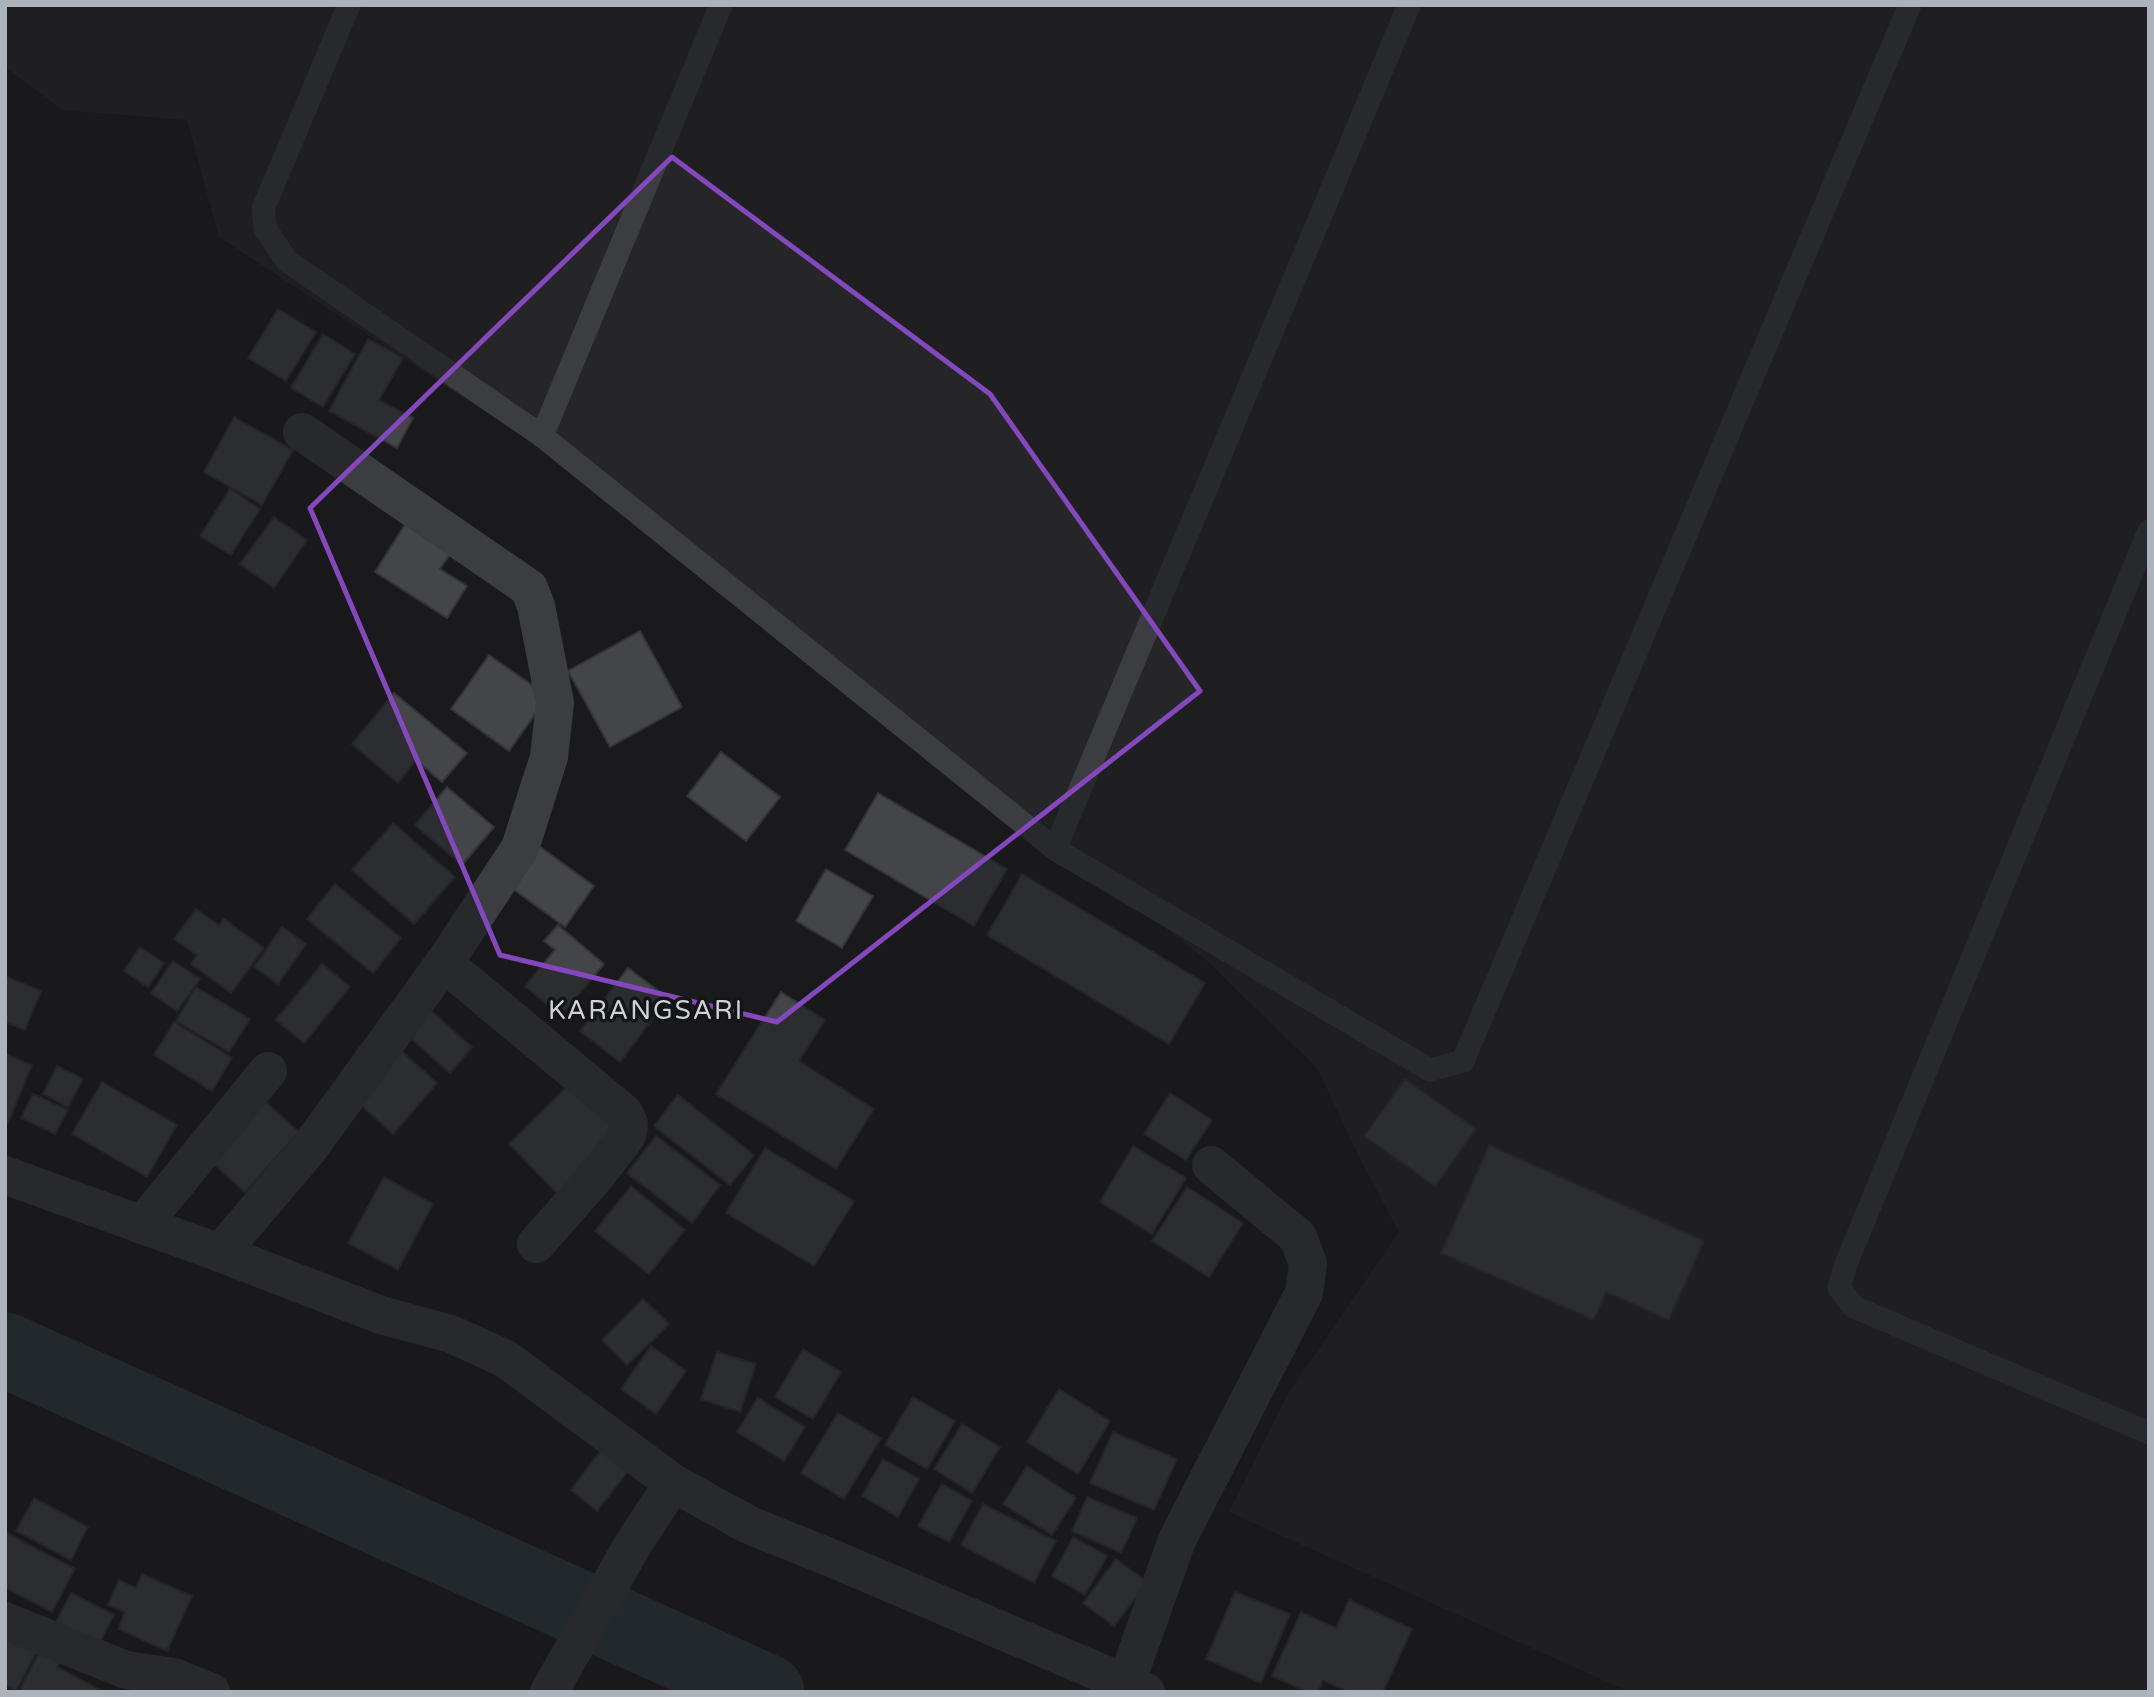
<svg xmlns="http://www.w3.org/2000/svg" width="2154" height="1697" font-family="'Varela Round',sans-serif">
<style>
.built{fill:#262629}
.lines{fill:none;stroke-linecap:round;stroke-linejoin:round}
.river{stroke:#2f3b40;stroke-width:75}
.building{fill:#444549;stroke:#343438;stroke-width:2}
.lane{stroke:#3b3d41;stroke-width:23}
.street{stroke:#3b3d41;stroke-width:38}
.marked{fill:none;stroke:#8547be;stroke-width:5;stroke-linejoin:round}
.labels{text-anchor:middle;dominant-baseline:central;stroke-width:7;stroke-linejoin:round;paint-order:stroke}
.quarter-label{font-size:26px;letter-spacing:2px;fill:#cdd2d7;stroke:#151517}
</style>
<rect width="100%" height="100%" fill="#1a1a1c"/>
<!-- built -->
<path class="built" d="M5,5h2144v1687h-519l-401,-180 58,-117 112,-163 -40,-75 -42,-89 -112,-109 -545,-433 -441,-289 -32,-117 -125,-10 -57,-43z"/>
<g class="lines">
<!-- river -->
<path class="river" d="M5,1350l762,342"/>
</g>
<!-- building -->
<g class="building">
<path d="M278,309l38,23 -30,49 -38,-23z"/>
<path d="M323,334l32,20 -32,53 -32,-19z"/>
<path d="M368,339l35,19 -24,42 34,18 -16,30 -68,-37z"/>
<path d="M234,417l59,33 -31,55 -58,-33z"/>
<path d="M230,489l30,20 -29,46 -31,-19z"/>
<path d="M411,515l46,29 -17,25 27,17 -20,32 -72,-46z"/>
<path d="M274,517l33,23 -33,48 -34,-24z"/>
<path d="M640,631l42,76 -72,40 -42,-76z"/>
<path d="M489,655l59,41 -39,55 -58,-42z"/>
<path d="M394,693l73,60 -25,29 -26,-22 -18,23 -46,-39z"/>
<path d="M721,752l59,45 -34,44 -59,-45z"/>
<path d="M447,787l47,40 -32,38 -47,-40z"/>
<path d="M878,793l129,76 -33,57 -129,-76z"/>
<path d="M393,823l62,54 -41,47 -62,-54z"/>
<path d="M535,843l59,43 -29,41 -60,-44z"/>
<path d="M826,869l47,27 -31,52 -46,-27z"/>
<path d="M1022,874l183,109 -36,61 -182,-109z"/>
<path d="M335,884l66,54 -28,35 -66,-54z"/>
<path d="M196,909l23,16 5,-6 40,29 -33,45 -40,-29 6,-9 -23,-16z"/>
<path d="M558,925l46,39 -43,52 -36,-30 30,-36 -11,-9z"/>
<path d="M282,927l24,17 -28,40 -24,-17z"/>
<path d="M140,947l24,16 -16,24 -24,-16z"/>
<path d="M173,961l27,18 -23,32 -26,-18z"/>
<path d="M322,964l28,23 -46,56 -28,-23z"/>
<path d="M628,968l40,30 -48,64 -40,-31z"/>
<path d="M5,976l36,15 -16,39 -20,-8z"/>
<path d="M196,987l54,32 -21,33 -53,-31z"/>
<path d="M781,992l44,28 -26,41 75,48 -38,60 -120,-75z"/>
<path d="M429,1009l43,38 -22,26 -44,-39z"/>
<path d="M174,1022l58,36 -20,33 -58,-36z"/>
<path d="M399,1049l38,34 -44,51 -39,-35z"/>
<path d="M5,1054l27,11 -24,58 -3,-1z"/>
<path d="M57,1066l26,13 -15,28 -25,-13z"/>
<path d="M1405,1079l71,50 -41,57 -71,-50z"/>
<path d="M573,1081l48,49 -64,63 -48,-49z"/>
<path d="M102,1082l75,43 -30,52 -75,-43z"/>
<path d="M1170,1093l42,27 -26,40 -42,-26z"/>
<path d="M33,1094l35,16 -13,24 -34,-16z"/>
<path d="M678,1095l76,60 -24,30 -76,-59z"/>
<path d="M260,1097l39,35 -54,60 -38,-34z"/>
<path d="M656,1136l64,49 -28,38 -65,-50z"/>
<path d="M1489,1145l215,96 -35,79 -63,-28 -12,28 -153,-67z"/>
<path d="M1133,1146l53,32 -34,56 -52,-32z"/>
<path d="M765,1148l89,53 -40,65 -88,-53z"/>
<path d="M384,1177l49,27 -35,66 -50,-27z"/>
<path d="M631,1186l54,44 -36,44 -54,-43z"/>
<path d="M1187,1187l56,36 -34,54 -57,-36z"/>
<path d="M643,1299l26,25 -42,41 -25,-25z"/>
<path d="M651,1346l35,25 -30,43 -35,-25z"/>
<path d="M803,1349l38,23 -28,47 -38,-22z"/>
<path d="M717,1352l39,12 -16,48 -39,-13z"/>
<path d="M1059,1389l51,32 -32,53 -51,-32z"/>
<path d="M913,1397l42,24 -28,48 -42,-24z"/>
<path d="M758,1398l47,29 -21,34 -47,-29z"/>
<path d="M838,1413l43,25 -37,61 -43,-26z"/>
<path d="M962,1424l38,23 -28,46 -38,-24z"/>
<path d="M1113,1432l64,27 -23,51 -64,-27z"/>
<path d="M604,1446l27,21 -34,44 -26,-21z"/>
<path d="M883,1459l36,20 -21,38 -36,-21z"/>
<path d="M1027,1466l49,32 -24,37 -49,-31z"/>
<path d="M942,1484l30,17 -23,41 -31,-16z"/>
<path d="M1087,1497l50,21 -16,35 -49,-22z"/>
<path d="M34,1498l54,29 -17,33 -55,-29z"/>
<path d="M983,1504l73,37 -22,42 -73,-38z"/>
<path d="M5,1532l70,37 -23,43 -47,-24z"/>
<path d="M1073,1537l34,19 -22,39 -33,-19z"/>
<path d="M1116,1559l31,23 -33,44 -31,-23z"/>
<path d="M142,1574l50,22 -25,55 -49,-22 7,-17 -17,-7 11,-25 17,8z"/>
<path d="M1235,1592l55,22 -29,69 -55,-24z"/>
<path d="M71,1593l43,22 -17,33 -43,-22z"/>
<path d="M1349,1600l63,29 -29,63h-35l-25,-12 -5,12h-11l-35,-16 29,-64 35,16z"/>
<path d="M5,1625l36,18 -25,48 -11,-6z"/>
<path d="M42,1647l20,10 -5,10 47,25 -85,-1z"/>
</g>
<g class="lines">
<!-- lane -->
<g class="lane">
<path d="M349,5l-86,204 2,19 22,33 255,175 513,413 354,-844"/>
<path d="M542,436l179,-431"/>
<path d="M2149,531l-303,733 -7,24 15,19 295,126"/>
<path d="M1055,849l375,221 33,-9 447,-1056"/>
</g>
<!-- street -->
<g class="street">
<path d="M444,963l180,150 5,11 -1,9 -7,11 -31,39 -54,61"/>
<path d="M5,1175l215,78 161,62 70,19 55,25 167,124 76,42 80,32 317,135"/>
<path d="M142,1225l126,-154"/>
<path d="M220,1253l87,-102 137,-188 76,-115 29,-91 6,-54 -19,-97 -7,-18 -227,-156"/>
<path d="M5,1621l121,49 48,7 37,15"/>
<path d="M1126,1683l51,-143 127,-247 4,-29 -10,-27 -87,-72"/>
<path d="M549,1692l83,-146 41,-63"/>
</g>
</g>
<!-- marked area -->
<path d="M0 0H2154V1697H0ZM672,157l318,237 210,297 -423,331 -277,-67 -190,-447z" fill="#1a1a1c" fill-opacity=".55" fill-rule="evenodd"/>
<path class="marked" d="M672,157l318,237 210,297 -423,331 -277,-67 -190,-447z"/>
<g class="labels">
<!-- quarter labels -->
<g class="quarter-label">
<text x="646" y="1010">KARANGSARI</text>
</g>
</g>
<!-- border -->
<rect width="2154" height="1697" fill="none" stroke="#acb3bb" stroke-width="14"/>
</svg>
